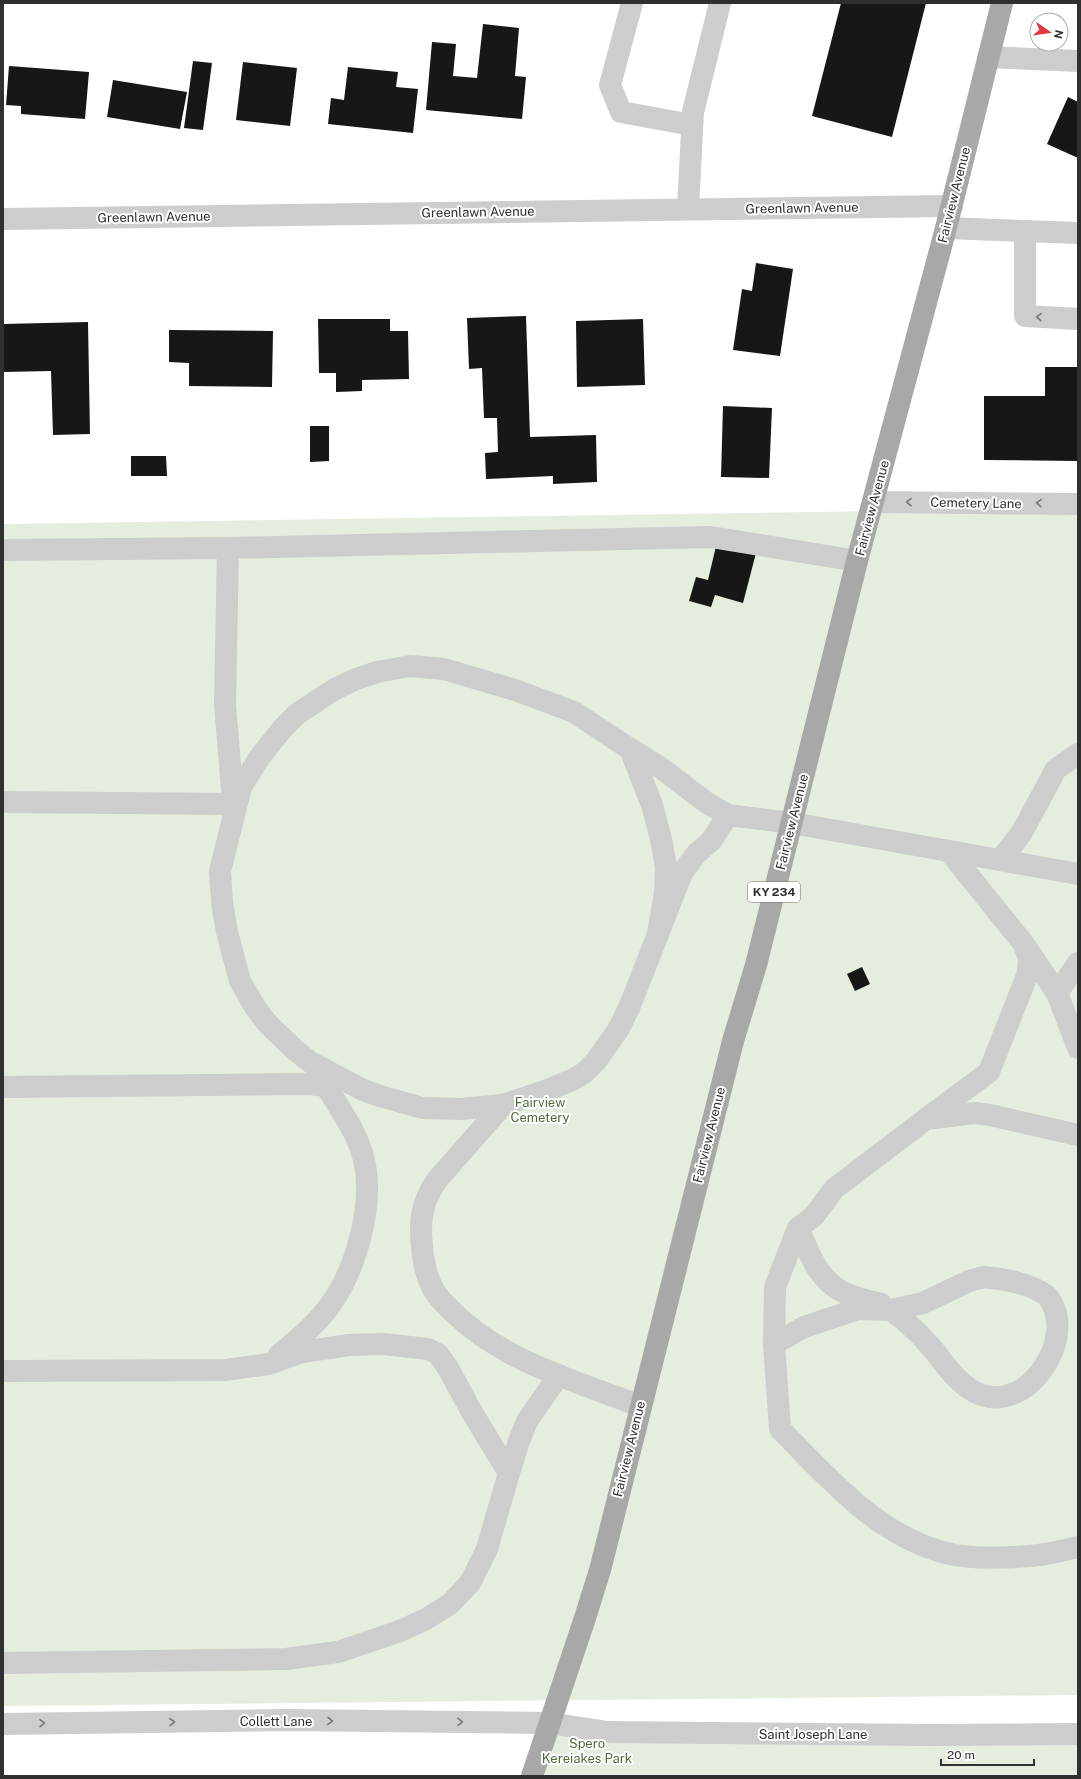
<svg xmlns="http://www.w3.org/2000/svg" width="1081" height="1779" font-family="'Public Sans',sans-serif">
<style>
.green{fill:#e5eddf}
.building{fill:#171717}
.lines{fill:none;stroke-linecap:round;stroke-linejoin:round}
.minor{stroke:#cdcdcd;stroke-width:22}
.major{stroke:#a8a8a8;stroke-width:22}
.oneway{stroke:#777}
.labels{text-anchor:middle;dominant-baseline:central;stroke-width:4;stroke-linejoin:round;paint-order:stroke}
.shield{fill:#fff;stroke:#6e6e6e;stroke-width:1}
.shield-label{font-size:12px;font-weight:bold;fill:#303030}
.street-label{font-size:13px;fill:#303030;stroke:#fff}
.park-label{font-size:13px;fill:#506b3e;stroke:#fff}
</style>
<rect width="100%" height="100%" fill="#fff"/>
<!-- green -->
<g class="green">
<path d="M1078,508v1187l-1075,11v-1182z"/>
<path d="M549,1723l529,9v44h-552z"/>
</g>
<!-- building -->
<g class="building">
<path d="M841,3h85l-34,134 -80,-21z"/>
<path d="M483,24l36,4 -4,48 11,1 -4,42 -96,-9 6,-68 24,2 -3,32 24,2z"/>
<path d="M193,61l19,2 -9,67 -19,-2z"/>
<path d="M243,62l54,6 -7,58 -54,-6z"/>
<path d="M9,66l80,6 -4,47 -64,-5v-8l-15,-1z"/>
<path d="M348,67l50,5 -2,15 22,2 -5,44 -85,-9 3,-26 13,2z"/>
<path d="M113,80l74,12 -7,37 -73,-12z"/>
<path d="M1068,97l10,5v56l-31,-14z"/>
<path d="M756,263l37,6 -13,87 -47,-6 9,-61 10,2z"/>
<path d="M526,316l4,121 66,-2 1,47 -44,2v-8l-67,3 -1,-26 13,-1 -1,-34h-13l-2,-50 -13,1 -2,-51z"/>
<path d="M318,319h72v12h18l1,48 -47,1v11l-26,1v-19h-17z"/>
<path d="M643,319l2,66 -68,2 -1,-66z"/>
<path d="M88,322l2,112 -37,1 -2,-64 -48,1v-48z"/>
<path d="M169,330l104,1 -1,56 -83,-1v-23l-20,-1z"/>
<path d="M1045,367h33v94l-94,-1v-64h61z"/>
<path d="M723,406l49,2 -3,70 -48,-1z"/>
<path d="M310,426h19v35l-19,1z"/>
<path d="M131,456h35l1,20h-36z"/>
<path d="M717,542l39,11 -13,50 -28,-8 -4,12 -22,-6 7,-24 12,3z"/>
<path d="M862,967l8,17 -15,7 -8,-17z"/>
</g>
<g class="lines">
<!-- minor -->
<g class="minor">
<path d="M632,3l-22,82 11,27 71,13"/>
<path d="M988,57l90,4"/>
<path d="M688,209l5,-97 27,-109"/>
<path d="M3,219l949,-13"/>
<path d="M946,228l132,5"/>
<path d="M1025,231v85l53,3"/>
<path d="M874,502l204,2"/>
<path d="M3,550l225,-2 483,-11 146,24"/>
<path d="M630,749l31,19 46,35 21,12 64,8 157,28 74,92 34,50 21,55"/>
<path d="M3,802l233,2 -4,-15 -7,-84 3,-157"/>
<path d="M949,851l129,23"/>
<path d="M1000,860l21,-26 35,-65 22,-15"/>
<path d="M1057,993l21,-30"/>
<path d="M314,1064l49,26 20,7 40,11 38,1 42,-4"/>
<path d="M326,1086l-13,-22 -17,-13 -29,-28 -12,-16 -15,-26 -13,-49 -5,-30 -2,-31 21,-84 18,-29 24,-30 14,-14 38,-25 21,-10 21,-7 33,-6 34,3 71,21 59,22 56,37 22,56 9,34 5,28 -1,26 -7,40"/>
<path d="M3,1087l306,-3 17,2c15,25 34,50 39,79 8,42 -9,104 -34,139 -14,20 -33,36 -52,51"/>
<path d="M927,1118l62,-46 39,-99 1,-15 -4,-10"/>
<path d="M984,1277c20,2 47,6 63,19 34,40 -22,125 -74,95 -18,-10 -29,-29 -42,-44 -12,-14 -25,-26 -40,-37l32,-7 46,-22z"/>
<path d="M881,1304c-12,-3 -26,-6 -38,-12 -26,-13 -34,-40 -45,-64l16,-12 20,-27 92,-70 48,-6 16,2 88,20"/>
<path d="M891,1310l-33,-1 -54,18 -30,17 6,85c47,48 98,107 166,124 26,7 73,5 100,1 10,-1 21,-5 32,-7"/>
<path d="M774,1344l1,-57 23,-59"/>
<path d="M3,1371l222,-1 44,-6 33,-12 47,-7 35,-1 44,5 10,5 10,14 25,46 36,59 -22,76 -17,34 -20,21 -24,15 -26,12 -62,21 -52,7 -283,4"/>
<path d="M640,1406c-64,-25 -136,-44 -186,-93 -7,-7 -14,-13 -19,-21 -8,-13 -12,-31 -13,-46 -3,-25 0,-45 15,-66l66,-75 45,-15 26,-11 10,-6 12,-12 22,-31 11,-22 53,-135 15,-20 14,-12 17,-26"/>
<path d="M509,1473l9,-29 9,-23 32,-46"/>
<path d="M3,1724l282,-4 264,3 59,9 324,3 146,-1"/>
</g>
<!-- major -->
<path class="major" d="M532,1776l53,-158 15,-48 133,-529 23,-76 101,-404 89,-333 56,-225"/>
</g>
<!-- one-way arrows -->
<defs><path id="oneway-chevron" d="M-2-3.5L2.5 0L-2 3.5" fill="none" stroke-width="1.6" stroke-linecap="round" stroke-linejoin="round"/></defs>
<g class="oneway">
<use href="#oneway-chevron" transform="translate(1039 317) rotate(-177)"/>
<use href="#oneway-chevron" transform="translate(909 502) rotate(-179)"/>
<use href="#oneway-chevron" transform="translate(1039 503) rotate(-179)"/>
<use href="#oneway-chevron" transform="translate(330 1721) rotate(1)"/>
<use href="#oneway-chevron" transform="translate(172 1722) rotate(-1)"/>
<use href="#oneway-chevron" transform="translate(460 1722) rotate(1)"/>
<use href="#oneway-chevron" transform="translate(42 1723) rotate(-1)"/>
</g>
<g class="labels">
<!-- shield labels -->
<rect class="shield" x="748" y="882" width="52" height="20" rx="3"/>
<g class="shield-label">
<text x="774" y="892">KY 234</text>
</g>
<!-- street labels -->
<g class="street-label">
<text transform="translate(954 195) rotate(-76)">Fairview Avenue</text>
<text transform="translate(802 208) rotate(-1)">Greenlawn Avenue</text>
<text transform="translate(478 212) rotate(-1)">Greenlawn Avenue</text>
<text transform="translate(154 217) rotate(-1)">Greenlawn Avenue</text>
<text transform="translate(976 503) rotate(1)">Cemetery Lane</text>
<text transform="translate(872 508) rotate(-75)">Fairview Avenue</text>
<text transform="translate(792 822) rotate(-76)">Fairview Avenue</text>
<text transform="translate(709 1135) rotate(-76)">Fairview Avenue</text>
<text transform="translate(629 1449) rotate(-76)">Fairview Avenue</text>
<text x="276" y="1721">Collett Lane</text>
<text x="813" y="1734">Saint Joseph Lane</text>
</g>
<!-- park labels -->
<g class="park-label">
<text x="540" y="1102">Fairview<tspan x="540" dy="15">Cemetery</tspan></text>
<text x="587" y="1743">Spero<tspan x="587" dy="15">Kereiakes Park</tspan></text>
</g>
</g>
<!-- border -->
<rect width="1081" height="1779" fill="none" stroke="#303030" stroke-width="8"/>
<!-- north arrow -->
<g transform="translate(1049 32) rotate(103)"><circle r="19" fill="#ffffff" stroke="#acacac"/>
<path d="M0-3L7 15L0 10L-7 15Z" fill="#e13839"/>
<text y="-6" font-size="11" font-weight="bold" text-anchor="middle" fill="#303030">N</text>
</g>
<!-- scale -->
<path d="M941 1759v6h93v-6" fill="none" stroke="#303030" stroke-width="2"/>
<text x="947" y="1759" font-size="12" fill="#303030" stroke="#ffffff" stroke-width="3" paint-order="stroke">20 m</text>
</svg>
